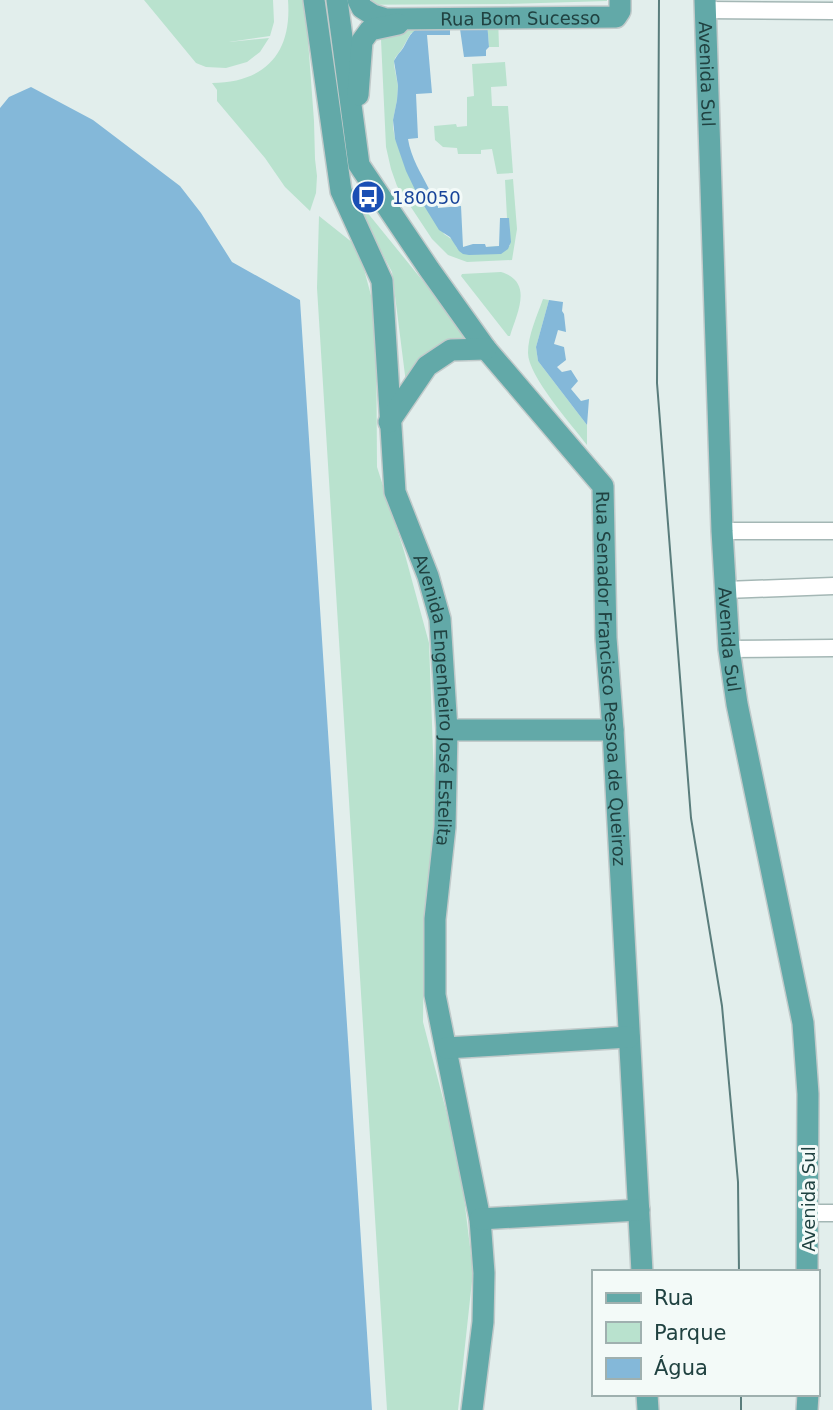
<svg xmlns="http://www.w3.org/2000/svg" width="833" height="1410" font-family="'DejaVu Sans',sans-serif">
<style>
.green{fill:#b9e2ce}
.water{fill:#84b8d9}
.lines{fill:none;stroke-linecap:round;stroke-linejoin:round}
.minor-casing{stroke:#a4b7b5;stroke-width:19}
.major-casing{stroke:#c1caca;stroke-width:24}
.minor{stroke:#fff;stroke-width:16}
.major{stroke:#62a9a8;stroke-width:21}
.tram{stroke:#5a7d7c;stroke-width:2}
.labels{text-anchor:middle;dominant-baseline:central;stroke-width:6;stroke-linejoin:round;paint-order:stroke}
.street-label{font-size:18px;fill:#204241;stroke:#f3faf8}
.transit-label{font-size:18px;fill:#164399;stroke:#f3faf8;text-anchor:start}
</style>
<rect width="100%" height="100%" fill="#e2eeec"/>
<!-- green -->
<g class="green">
<path d="M144,0h129l1,22 -4,14 -41,6 40,-4 -9,14 -13,10 -21,6 -20,-1 -10,-4z"/>
<path d="M288,0h17l9,121 1,38 2,17 -1,17 -6,18 -25,-24 -20,-29 -48,-57v-11l-5,-7c54,-1 80,-30 76,-83z"/>
<path d="M321,0h286v1l-102,3 -183,1z"/>
<path d="M498,17l1,30h-10l-2,-26 -76,12 -9,16 -7,9 -1,7 4,21 -1,14 -4,20v7l2,12 49,95 9,6 4,8 53,-2 -1,-28h-2l-2,-38 8,-1 4,50 -5,31 -45,2 -19,-7 -16,-16 -35,-53 -6,-17 -5,-22 -6,-129z"/>
<path d="M505,62l2,24 -16,1 1,19h16l5,67 -16,1 -5,-25 -11,1v4h-23l-1,-6 -14,-1 -8,-7 -1,-14 22,-2 1,3 10,-1v-29l7,-1 -2,-32z"/>
<path d="M362,206l108,133 -64,44 -14,-111 -34,-64z"/>
<path d="M319,216l39,31 18,67 1,153 27,84 25,92 6,162 -11,134 -1,83 37,142 13,108 -15,138h-71l-70,-1122z"/>
<path d="M501,272c33,10 16,41 9,64h-2l-47,-60 1,-2z"/>
<path d="M543,299l6,1 -13,47 2,14 49,64v20c-15,-20 -59,-69 -59,-92 0,-18 9,-37 15,-54z"/>
</g>
<!-- water -->
<g class="water">
<path d="M487,21l2,26 -3,3v6l-22,1 -4,-28 -10,1v5h-23l5,58 -16,1 2,44 -10,1c3,19 13,34 21,50l8,1 1,18 23,-2 2,41 10,-3h12l1,3 13,-1 1,-28h9l2,24 -3,7 -7,5 -32,1 -6,-1 -4,-3 -9,-14 -11,-7 -21,-34 -12,-25 -11,-32 -2,-19 4,-20 1,-14 -4,-25c2,-4 4,-7 7,-10 7,-9 7,-18 18,-23z"/>
<path d="M31,87l62,33 87,66 21,27 31,49 68,38 72,1110h-372v-1302l9,-11z"/>
<path d="M549,300l14,2 -1,9 2,3 2,18 -8,-2 -4,14 10,3 2,13 -9,7 5,5 9,-2 7,11 -7,8 10,12 8,-2 -2,26 -49,-64 -2,-14z"/>
</g>
<g class="lines">
<defs>
<g id="minor">
<path d="M705,10l128,1"/>
<path d="M722,531h111"/>
<path d="M726,590l107,-4"/>
<path d="M729,649l104,-1"/>
<path d="M807,1213h26"/>
</g>
<g id="major">
<path id="s1" d="M314,0l27,191 41,90 13,211 33,84 12,43 7,111 -2,97 -10,92v76l45,224 4,54 -1,49 -11,88"/>
<path id="s2" d="M337,0l22,165 70,104 57,80 117,137 3,152 7,92 29,542"/>
<path id="s3" d="M358,0l4,8 11,7 13,4 230,-2 4,-6v-11"/>
<path id="s4" d="M705,0l17,531 7,118 8,55 66,319 5,71 -1,178"/>
<path d="M358,95l4,-54 8,-11 28,-6"/>
<path d="M389,422l38,-56 24,-16 35,-1"/>
<path d="M447,730h166"/>
<path d="M446,1048l183,-11"/>
<path d="M480,1219l159,-9"/>
<path d="M647,1394l1,16"/>
<path d="M807,1410l1,-16"/>
</g>
</defs>
<!-- minor casing -->
<use href="#minor" class="minor-casing"/>
<!-- major casing -->
<use href="#major" class="major-casing"/>
<!-- minor -->
<use href="#minor" class="minor"/>
<!-- major -->
<use href="#major" class="major"/>
<!-- tram -->
<g class="tram">
<path d="M659,0l-2,383 34,435 31,188 16,176 1,90"/>
<path d="M741,1394v16"/>
</g>
</g>
<!-- icons -->
<defs>
<symbol id="bus-disc" viewBox="-11 -11 22 22"><circle r="9.5" fill="#1a4fb4" stroke="#f3faf8"/><path d="M-5-6H5V4H4V6H2V4H-2V6H-4V4H-5ZM-3.5-4V0h7V-4ZM-3.5 1.2v1.5H-2V1.2ZM2 1.2v1.5H3.5V1.2Z" fill="#fff"/></symbol>
</defs>
<g fill-rule="evenodd">
<use href="#bus-disc" x="349" y="178" width="38" height="38"/>
</g>
<g class="labels">
<!-- street labels -->
<g class="street-label">
<text stroke="none"><textPath href="#s3" startOffset="170">Rua Bom Sucesso</textPath></text>
<text stroke="none"><textPath href="#s4" startOffset="74">Avenida Sul</textPath></text>
<text stroke="none"><textPath href="#s4" startOffset="640">Avenida Sul</textPath></text>
<text stroke="none"><textPath href="#s2" startOffset="763">Rua Senador Francisco Pessoa de Queiroz</textPath></text>
<text stroke="none"><textPath href="#s1" startOffset="718">Avenida Engenheiro José Estelita</textPath></text>
<text transform="translate(808 1199) rotate(-90)">Avenida Sul</text>
</g>
<!-- transit labels -->
<g class="transit-label">
<text x="392" y="197">180050</text>
</g>
</g>
<!-- legend -->
<rect x="592" y="1270" width="228" height="126" fill="#f3faf8" stroke="#9fb0af" stroke-width="2"/>
<rect x="606" y="1293" width="35" height="10" fill="#62a9a8" stroke="#9fb0af" stroke-width="2"/>
<text x="654" y="1305" font-size="21" fill="#204241">Rua</text>
<rect x="606" y="1322" width="35" height="21" fill="#b9e2ce" stroke="#9fb0af" stroke-width="2"/>
<text x="654" y="1340" font-size="21" fill="#204241">Parque</text>
<rect x="606" y="1358" width="35" height="21" fill="#84b8d9" stroke="#9fb0af" stroke-width="2"/>
<text x="654" y="1375" font-size="21" fill="#204241">Água</text>
</svg>
